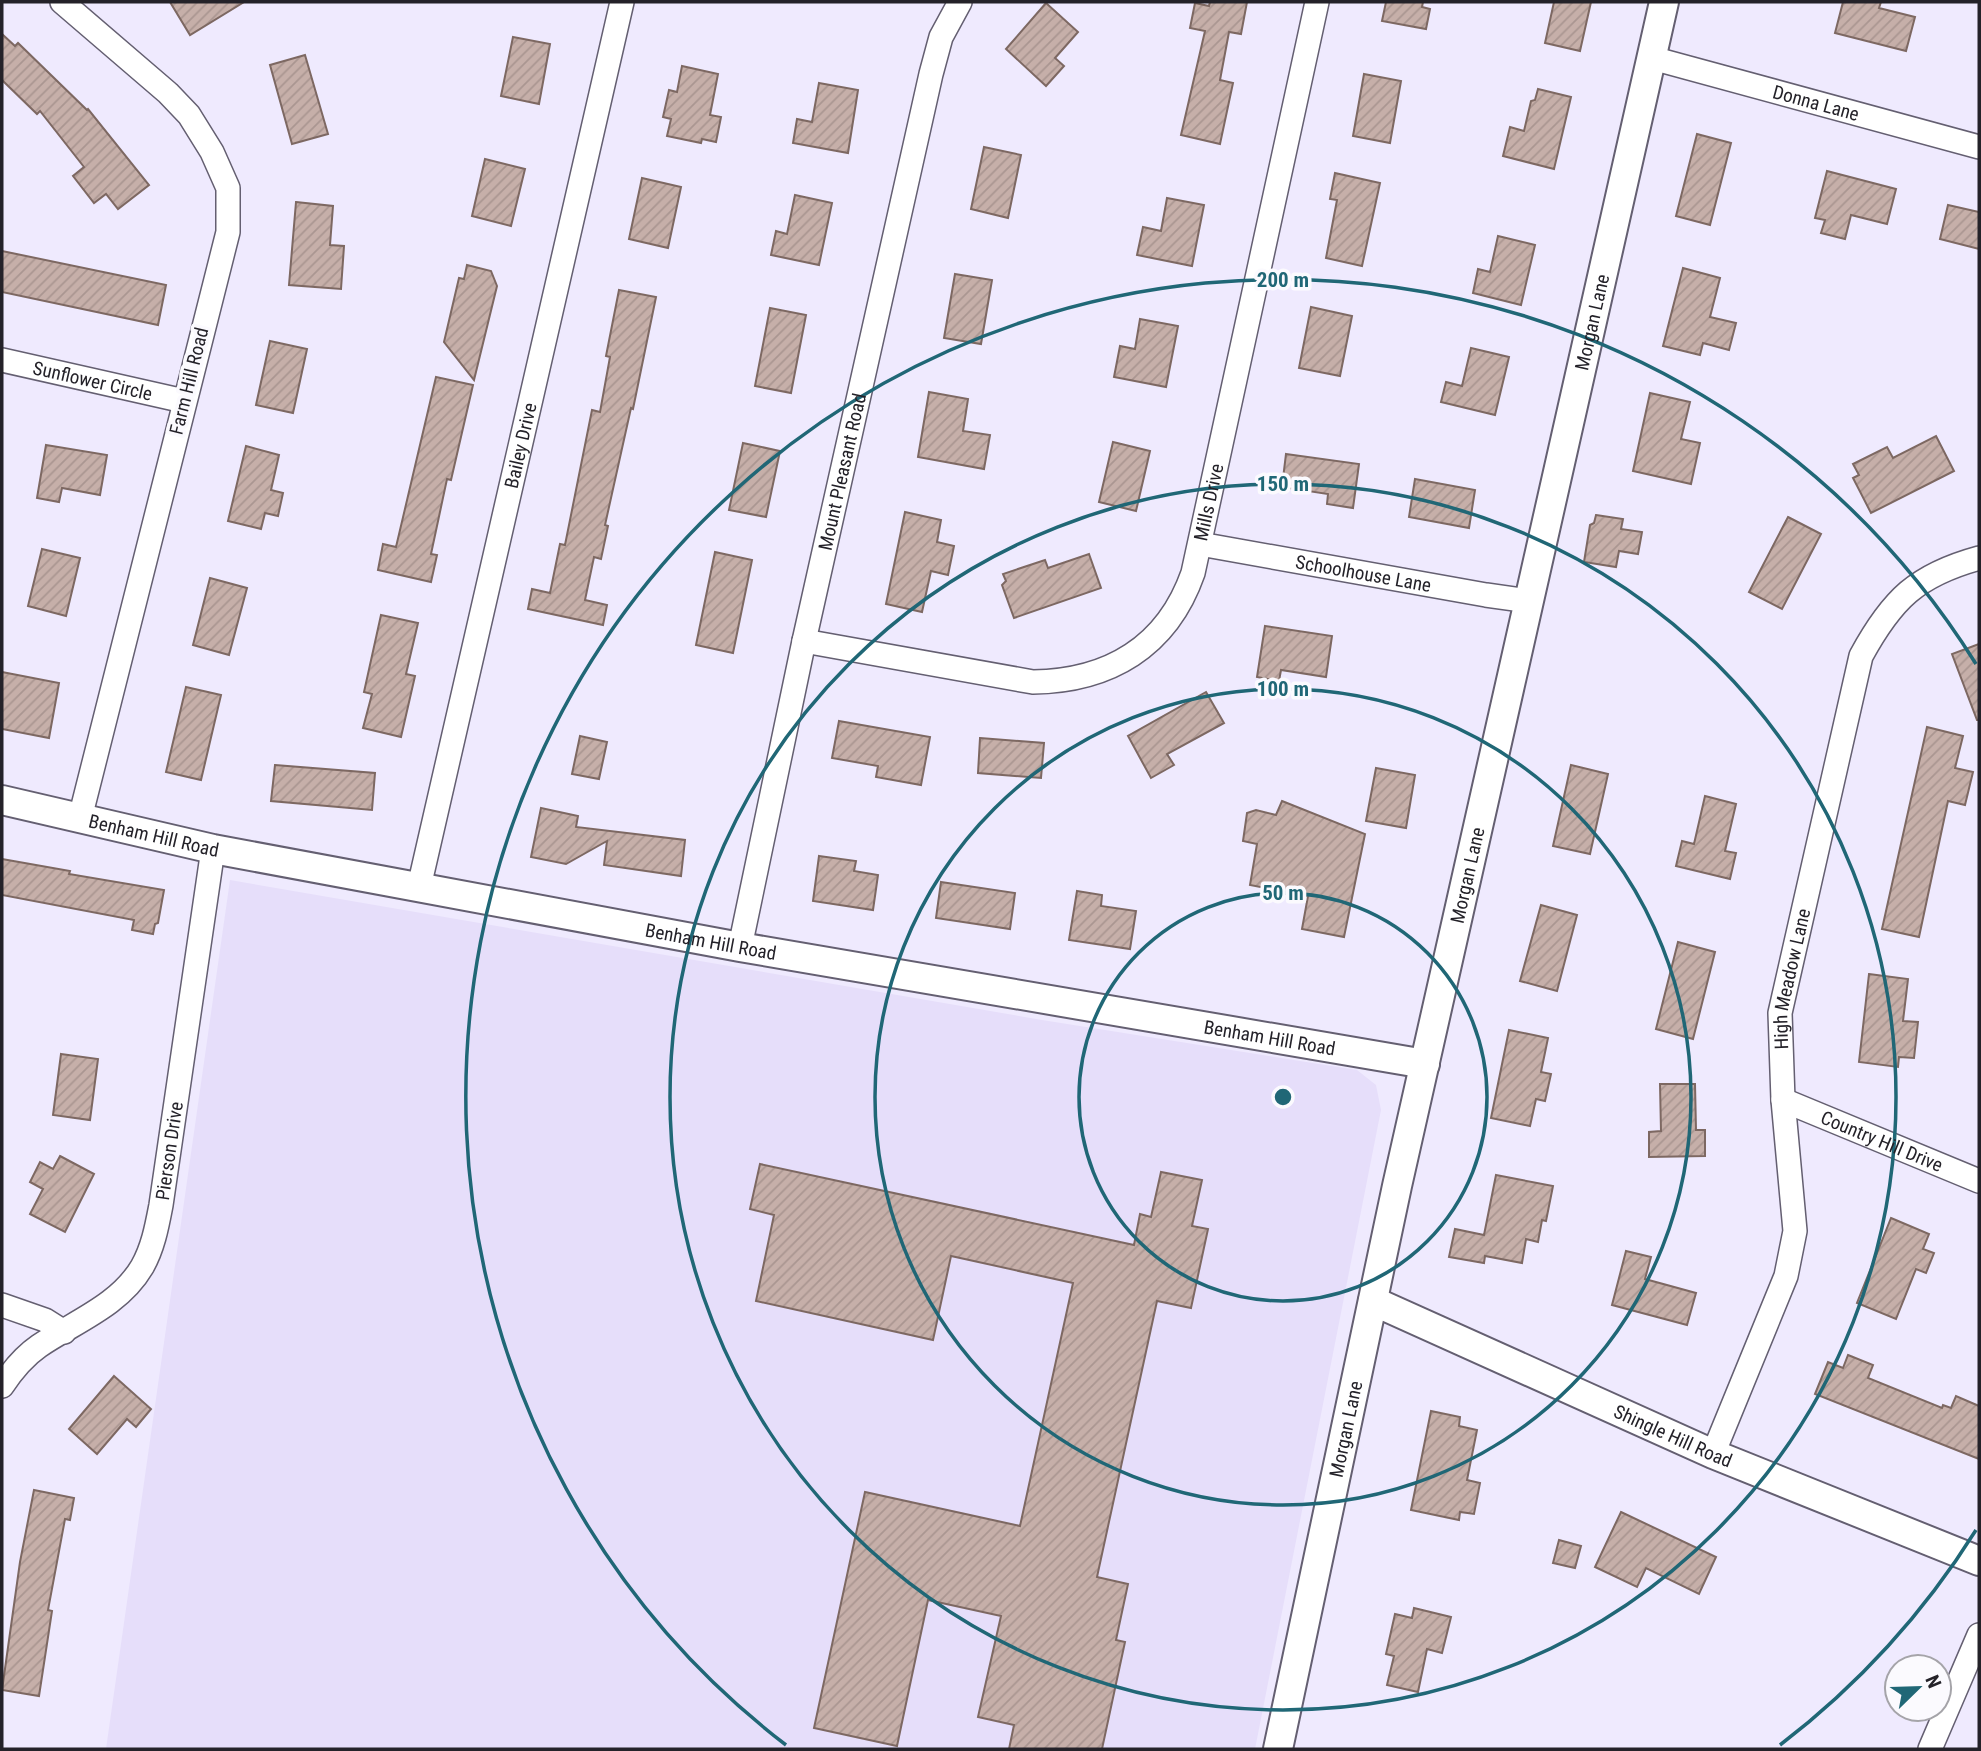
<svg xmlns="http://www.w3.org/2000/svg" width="1981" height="1751" font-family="'Roboto Condensed',sans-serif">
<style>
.built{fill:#e6defa}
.building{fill:url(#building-hatch);stroke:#7d6862;stroke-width:2}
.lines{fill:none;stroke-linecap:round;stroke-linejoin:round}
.minor-casing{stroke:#645f71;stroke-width:26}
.tertiary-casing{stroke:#645f71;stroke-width:32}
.minor{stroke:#fff;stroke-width:23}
.tertiary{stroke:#fff;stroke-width:28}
.ring{fill:none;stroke:#206776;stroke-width:3.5}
.labels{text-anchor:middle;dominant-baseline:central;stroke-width:7;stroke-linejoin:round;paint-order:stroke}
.street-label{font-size:19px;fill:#242229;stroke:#fbfafe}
.centre{fill:#206776;stroke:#fbfafe;stroke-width:3.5}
.ring-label{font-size:21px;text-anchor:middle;font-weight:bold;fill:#206776;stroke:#fbfafe;stroke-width:7;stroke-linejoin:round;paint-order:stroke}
</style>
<defs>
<pattern id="building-hatch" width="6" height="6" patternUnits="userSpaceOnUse" patternTransform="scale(1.75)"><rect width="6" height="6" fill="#c6afa9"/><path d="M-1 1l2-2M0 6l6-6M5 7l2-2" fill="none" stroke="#aa9691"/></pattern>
</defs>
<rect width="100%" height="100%" fill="#efeafe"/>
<!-- built -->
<path class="built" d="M230,880l812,140 315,50 19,15 5,25 -126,639h-1149z"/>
<!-- building -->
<g class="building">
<path d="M170,2h74l-54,33z"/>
<path d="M1210,2h37l-6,32 -12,-2 -9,48 13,3 -13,61 -39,-9 24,-104 -15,-3 5,-25 14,3z"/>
<path d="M1386,2h37l-1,5 8,2 -4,20 -44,-8z"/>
<path d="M1554,2h37l-11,49 -35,-8z"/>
<path d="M1843,2h38l-2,6 36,9 -9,34 -71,-18z"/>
<path d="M1046,3l32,29 -23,26 9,8 -18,20 -40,-37z"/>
<path d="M2,34l13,12 3,-3 69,67 1,-1 61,76 -31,24 -12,-15 -12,9 -21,-27 11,-9 -44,-56 -3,3 -35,-34z"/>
<path d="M513,37l37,7 -11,60 -38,-8z"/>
<path d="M305,55l23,79 -36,10 -22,-79z"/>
<path d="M682,66l36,8 -8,41 11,2 -5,25 -14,-3 -1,4 -34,-7 4,-17 -8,-2 6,-27 8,2z"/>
<path d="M1364,74l37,7 -11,62 -37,-7z"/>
<path d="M819,83l39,7 -10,63 -55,-10 4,-24 15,3z"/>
<path d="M1538,89l33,8 -17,72 -51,-13 7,-29 14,4 7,-30 4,-1z"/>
<path d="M1697,134l34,9 -21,82 -34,-9z"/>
<path d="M984,147l37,8 -13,63 -37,-9z"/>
<path d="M485,159l40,10 -14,57 -39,-10z"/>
<path d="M1827,171l69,18 -9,35 -36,-9 -6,24 -24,-6 4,-13 -10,-2z"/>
<path d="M1335,173l45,10 -18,83 -36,-8 11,-58 -7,-1z"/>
<path d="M642,178l39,9 -13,61 -39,-9z"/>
<path d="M795,195l37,8 -13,62 -48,-10 5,-24 11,3z"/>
<path d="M1167,198l37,7 -12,61 -55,-11 6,-28 18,4z"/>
<path d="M296,202l37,4 -3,39 14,1 -3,43 -52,-4z"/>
<path d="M1948,205l31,7v37l-39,-10z"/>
<path d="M1498,236l37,9 -14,60 -48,-12 5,-24 12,3z"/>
<path d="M2,251l164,34 -8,40 -156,-33z"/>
<path d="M467,265l24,6 6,15 -23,94 -30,-38 15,-64 5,1z"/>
<path d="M1683,268l37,10 -10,39 26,6 -7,27 -26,-7 -3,12 -37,-9z"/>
<path d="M955,274l37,6 -11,64 -37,-6z"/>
<path d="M619,290l37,7 -23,112 -2,-1 -26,117 3,1 -7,33 -7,-2 -9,43 22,5 -4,20 -75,-16 4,-20 18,4 10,-49 5,1 27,-135 8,2 10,-55 -4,-1z"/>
<path d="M1311,307l41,9 -12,60 -41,-8z"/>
<path d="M770,308l36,7 -15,78 -36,-7z"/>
<path d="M1140,319l38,7 -12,61 -52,-10 6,-31 15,3z"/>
<path d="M270,341l37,8 -14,64 -37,-8z"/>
<path d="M1471,348l38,9 -14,58 -54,-13 5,-20 16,4z"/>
<path d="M436,377l37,8 -22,95 -4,-1 -16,75 6,1 -6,27 -53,-12 5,-26 13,3z"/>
<path d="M929,392l39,7 -5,32 27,4 -6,34 -66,-12z"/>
<path d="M1650,393l40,9 -9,37 19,4 -9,41 -58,-13z"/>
<path d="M1936,436l18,35 -83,42 -18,-35 6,-3 -6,-11 34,-17 6,11z"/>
<path d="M1113,442l37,9 -14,60 -37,-9z"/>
<path d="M743,443l37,8 -14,66 -37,-7z"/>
<path d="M46,445l61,10 -7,40 -38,-7 -3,14 -22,-4z"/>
<path d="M246,446l33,9 -8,35 12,3 -5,23 -13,-3 -4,16 -33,-8z"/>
<path d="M1286,454l73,10 -6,44 -26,-4 1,-10 -46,-7z"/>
<path d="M1415,479l60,11 -6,38 -60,-11z"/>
<path d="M905,512l36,8 -4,22 17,4 -6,29 -17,-4 -9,41 -36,-8z"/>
<path d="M1596,515l27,4 -2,10 21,3 -4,22 -19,-3 -3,16 -32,-5 6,-37 4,-2z"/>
<path d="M1788,517l33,17 -39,75 -33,-17z"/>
<path d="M42,549l38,9 -14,58 -38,-10z"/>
<path d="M715,552l37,8 -19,93 -37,-8z"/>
<path d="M1089,554l12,34 -87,30 -12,-33 4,-4 -3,-7 42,-14 3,8z"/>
<path d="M210,578l37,10 -18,67 -36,-10z"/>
<path d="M381,615l37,8 -12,51 9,2 -14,61 -38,-9 9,-34 -8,-2z"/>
<path d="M1265,626l67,10 -6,41 -45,-7 -2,11 -22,-4z"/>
<path d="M1979,644v76h-2l-25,-66z"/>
<path d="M2,672l57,11 -10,55 -47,-9z"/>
<path d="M186,687l35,8 -20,85 -35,-8z"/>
<path d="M1206,692l18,31 -57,31 7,11 -23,13 -23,-42z"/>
<path d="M839,721l91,16 -9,48 -45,-8 2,-11 -46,-8z"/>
<path d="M1927,727l36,9 -8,32 18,4 -8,33 -17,-4 -29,136 -37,-8z"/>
<path d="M580,736l27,6 -8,37 -27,-5z"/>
<path d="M980,738l64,5 -3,35 -63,-5z"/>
<path d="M275,765l100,8 -3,37 -101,-9z"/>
<path d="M1571,765l37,9 -18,80 -37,-8z"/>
<path d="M1376,768l39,7 -9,53 -40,-7z"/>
<path d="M1705,796l31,8 -11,47 11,2 -6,26 -54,-13 6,-25 12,3z"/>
<path d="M1282,801l83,33 -21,103 -42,-8 6,-33 -58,-11 7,-41 -14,-3 4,-28 9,-3 20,5z"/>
<path d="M541,808l37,8 -2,11 109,13 -4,36 -77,-11 3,-24 -41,23 -35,-7z"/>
<path d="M819,856l37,5 -2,10 24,4 -5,35 -60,-9z"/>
<path d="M2,859l68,12 -1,3 95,16 -6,33 -3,1 -2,10 -21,-4 2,-10 -132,-25z"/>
<path d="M941,882l74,11 -5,36 -74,-11z"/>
<path d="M1077,891l25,4 -1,11 35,5 -6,38 -61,-9z"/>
<path d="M1541,905l36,10 -20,76 -37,-10z"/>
<path d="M1678,942l37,10 -22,87 -37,-10z"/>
<path d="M1869,974l39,5 -5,42 15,1 -4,36 -15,-1 -1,10 -39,-5z"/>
<path d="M1509,1030l39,8 -7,34 10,2 -6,27 -9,-2 -6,27 -39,-8z"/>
<path d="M61,1054l37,5 -8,61 -37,-5z"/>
<path d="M1660,1084h35l1,46h9v26l-56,1v-25l12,-1z"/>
<path d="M60,1156l34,18 -29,58 -35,-18 13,-25 -13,-7 10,-20 13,7z"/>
<path d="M760,1164l374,81 6,-31 11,3 10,-45 41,8 -10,46 16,3 -17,79 -34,-7 -60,276 31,7 -12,56 9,2 -23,107h-93l5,-24 -36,-8 23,-101 -73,-16 -31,146 -83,-18 51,-236 155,34 53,-243 -122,-27 -18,84 -177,-39 18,-86 -24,-6z"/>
<path d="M1496,1175l57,11 -7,35 -4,-1 -4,22 -12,-3 -4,24 -37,-7 -1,7 -35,-6 6,-28 29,6z"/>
<path d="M1891,1218l38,16 -6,15 11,4 -8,20 -10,-4 -20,50 -39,-16z"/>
<path d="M1626,1251l25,6 -6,22 51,14 -9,32 -75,-20z"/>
<path d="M1848,1355l25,10 -5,13 74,30 1,-3 8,3 5,-12 23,10v53l-164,-65 13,-32 15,6z"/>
<path d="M114,1376l37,33 -15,18 -9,-8 -30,35 -28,-25z"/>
<path d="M1431,1411l29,6 -1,9 18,4 -10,50 13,3 -6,31 -14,-2 -1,8 -48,-10z"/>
<path d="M34,1490l40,8 -4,22 -5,-1 -17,91 4,1 -13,85 -37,-6 18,-128z"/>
<path d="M1621,1512l95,45 -17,37 -53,-26 -9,19 -42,-20z"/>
<path d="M1559,1540l22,6 -6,22 -22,-5z"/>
<path d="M1414,1608l37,9 -9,36 -15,-4 -9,43 -31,-7 7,-29 -8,-2 9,-40 17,4z"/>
</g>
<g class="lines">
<defs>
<g id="minor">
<path d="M62,2l106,91 21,22 23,37 16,36v44l-148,586"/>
<path id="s1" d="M1652,58l327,89"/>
<path id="s2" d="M2,360l182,41"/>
<path id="s3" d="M1200,544l286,51 43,6"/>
<path id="s4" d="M804,641l229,41c76,-1 134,-35 160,-109l124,-571"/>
<path id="s5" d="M419,887l203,-885"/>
<path id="s6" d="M740,947l64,-306 127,-567 10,-37 19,-35"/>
<path id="s7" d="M1783,1100l196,81"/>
<path d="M2,1305l43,15 19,12"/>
<path id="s8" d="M2,1386c10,-15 21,-29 37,-40 35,-24 80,-40 103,-79 11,-19 15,-41 19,-62l52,-356"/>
<path id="s9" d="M1713,1454l73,-178 9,-45 -12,-131 -3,-87 81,-357c31,-57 56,-81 118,-98"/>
<path d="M1930,1749l49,-114"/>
</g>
<g id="tertiary">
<path id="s10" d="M2,800l211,49 527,98 685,117"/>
<path id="s11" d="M1373,1301l340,153 266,107"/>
<path id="s12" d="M1278,1749l119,-563 267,-1184"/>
</g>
</defs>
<!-- minor casing -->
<use href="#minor" class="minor-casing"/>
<!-- tertiary casing -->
<use href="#tertiary" class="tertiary-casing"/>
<!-- minor -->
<use href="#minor" class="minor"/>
<!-- tertiary -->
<use href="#tertiary" class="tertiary"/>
</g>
<!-- distance rings -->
<g class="ring">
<circle cx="1283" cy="1097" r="204"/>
<circle cx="1283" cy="1097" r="408"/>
<circle cx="1283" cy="1097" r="613"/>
<path d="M1976 1530A817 817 0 0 1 1780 1745M786 1745A817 817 0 1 1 1976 664"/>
</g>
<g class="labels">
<!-- street labels -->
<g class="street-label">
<text stroke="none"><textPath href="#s1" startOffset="170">Donna Lane</textPath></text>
<text stroke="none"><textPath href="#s12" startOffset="1461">Morgan Lane</textPath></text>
<text stroke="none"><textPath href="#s2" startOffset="93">Sunflower Circle</textPath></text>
<text transform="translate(189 381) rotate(-76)">Farm Hill Road</text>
<text stroke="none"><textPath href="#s5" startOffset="453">Bailey Drive</textPath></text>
<text stroke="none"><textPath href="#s6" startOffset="486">Mount Pleasant Road</textPath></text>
<text stroke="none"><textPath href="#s4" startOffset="513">Mills Drive</textPath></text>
<text stroke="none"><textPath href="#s3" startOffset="166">Schoolhouse Lane</textPath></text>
<text stroke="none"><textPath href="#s10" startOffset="156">Benham Hill Road</textPath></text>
<text stroke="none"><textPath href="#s12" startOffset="894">Morgan Lane</textPath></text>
<text stroke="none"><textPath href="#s10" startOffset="723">Benham Hill Road</textPath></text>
<text stroke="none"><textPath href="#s9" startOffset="492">High Meadow Lane</textPath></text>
<text stroke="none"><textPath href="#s10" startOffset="1290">Benham Hill Road</textPath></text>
<text stroke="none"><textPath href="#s7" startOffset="107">Country Hill Drive</textPath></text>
<text stroke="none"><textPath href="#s8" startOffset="306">Pierson Drive</textPath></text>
<text stroke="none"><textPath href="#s12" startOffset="327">Morgan Lane</textPath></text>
<text stroke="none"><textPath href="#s11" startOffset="329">Shingle Hill Road</textPath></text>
</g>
</g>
<circle cx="1283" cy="1097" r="10" class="centre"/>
<g class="ring-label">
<text x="1283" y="287">200 m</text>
<text x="1283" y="491">150 m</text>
<text x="1283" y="696">100 m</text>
<text x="1283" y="900">50 m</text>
</g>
<!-- border -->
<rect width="1981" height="1751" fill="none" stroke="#242229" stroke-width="7"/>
<!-- north arrow -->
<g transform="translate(1918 1688) rotate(67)"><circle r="33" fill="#fbfafe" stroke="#a5a4a9" stroke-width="2"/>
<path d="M0-5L12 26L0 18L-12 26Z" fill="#206776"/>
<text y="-10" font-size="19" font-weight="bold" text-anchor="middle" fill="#242229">N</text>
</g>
</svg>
